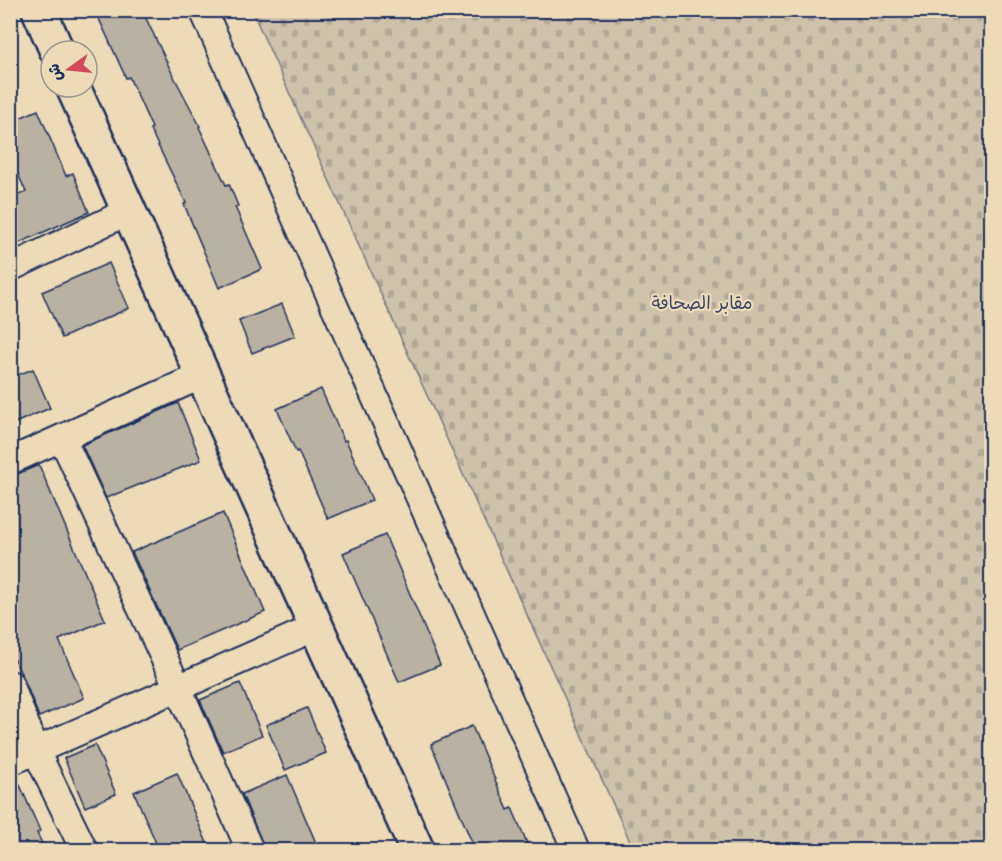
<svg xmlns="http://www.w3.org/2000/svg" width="1002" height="861" font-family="'Playpen Sans','Playpen Sans Arabic',sans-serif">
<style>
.cemetery{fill:url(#cemetery-stones);stroke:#757884;stroke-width:1.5}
.building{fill:#b9b1a2;stroke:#1b2f5e;stroke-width:1.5}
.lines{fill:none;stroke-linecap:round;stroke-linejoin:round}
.minor-casing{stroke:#1b2f5e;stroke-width:30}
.tertiary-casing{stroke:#1b2f5e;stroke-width:38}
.minor{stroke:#eddbb8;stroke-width:26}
.tertiary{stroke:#eddbb8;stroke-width:33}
.labels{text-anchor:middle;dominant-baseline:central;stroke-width:4.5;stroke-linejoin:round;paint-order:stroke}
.park-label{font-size:18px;fill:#36456a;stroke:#eddbb8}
</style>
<defs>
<pattern id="cemetery-stones" width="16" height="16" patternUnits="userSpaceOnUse" patternTransform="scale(1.5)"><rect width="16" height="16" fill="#cfc2ab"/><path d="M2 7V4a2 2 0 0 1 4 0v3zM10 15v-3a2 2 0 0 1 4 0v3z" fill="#b1a796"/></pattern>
</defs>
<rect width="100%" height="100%" fill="#eddbb8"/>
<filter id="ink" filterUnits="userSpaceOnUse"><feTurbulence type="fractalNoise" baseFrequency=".0167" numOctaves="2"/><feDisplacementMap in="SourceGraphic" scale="12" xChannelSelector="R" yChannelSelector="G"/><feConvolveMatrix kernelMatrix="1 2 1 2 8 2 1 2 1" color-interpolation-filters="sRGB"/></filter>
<g filter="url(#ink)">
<!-- cemetery -->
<path class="cemetery" d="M252,11h739v839h-357z"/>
<!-- building -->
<g class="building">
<path d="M95,10h47l30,63 28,53 -1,1 27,58 3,-1 9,22 -3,1 27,62 -43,19 -35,-84 2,-1 -36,-74 2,-1 -23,-51 -3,1z"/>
<path d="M38,110l28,66 7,-3 16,39 -79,35v-49l16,-6 -16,-36v-34z"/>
<path d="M109,263l20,45 -67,30 -20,-46z"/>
<path d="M282,304l13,32 -43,17 -13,-32z"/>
<path d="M33,369l17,39 -40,17v-47z"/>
<path d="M321,389l23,52 2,-1 26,60 -44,19 -30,-68 -2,1 -19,-43z"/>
<path d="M178,403l23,57 -95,38 -24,-53z"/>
<path d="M39,465l66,155 -46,20 25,58 -45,19 -15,-38 -14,-27v-175z"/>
<path d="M223,513l42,99 -88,38 -45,-98z"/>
<path d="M385,535l55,130 -41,17 -56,-129z"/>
<path d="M240,683l22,52 -39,17 -23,-52z"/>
<path d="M307,708l19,45 -41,17 -19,-45z"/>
<path d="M472,726l36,84 4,-2 18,42h-55l-44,-106z"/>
<path d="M95,745l21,49 -31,13 -21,-49z"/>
<path d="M177,773l33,77h-51l-25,-58z"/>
<path d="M287,775l32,75h-54l-23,-56z"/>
<path d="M16,776l24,55 -3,2 8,17h-35v-73z"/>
</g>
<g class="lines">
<defs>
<g id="minor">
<path d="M203,10l373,840"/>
<path d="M10,268l119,-57"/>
<path d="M62,438l116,250 72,162"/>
<path d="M10,461l193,-86"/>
<path d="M10,684l26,67 48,99"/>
<path d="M10,762l306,-135"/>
</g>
<g id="tertiary">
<path d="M39,10l18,41"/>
<path d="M73,87l344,763"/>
</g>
</defs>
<!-- minor casing -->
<use href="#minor" class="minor-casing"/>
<!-- tertiary casing -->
<use href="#tertiary" class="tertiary-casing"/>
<!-- minor -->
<use href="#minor" class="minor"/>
<!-- tertiary -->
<use href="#tertiary" class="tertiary"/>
</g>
</g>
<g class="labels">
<!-- park labels -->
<g class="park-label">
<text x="702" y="301">مقابر الصحافة</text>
</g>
</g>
<!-- margin -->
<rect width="1002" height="861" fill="none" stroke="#eddbb8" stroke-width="36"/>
<rect x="18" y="18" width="966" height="825" fill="none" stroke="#1b2f5e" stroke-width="2" filter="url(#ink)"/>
<!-- north arrow -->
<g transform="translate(69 69) rotate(255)"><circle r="28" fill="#eddbb8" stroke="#999694" stroke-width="1.5"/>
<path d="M0-4.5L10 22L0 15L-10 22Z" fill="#d1495b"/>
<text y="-9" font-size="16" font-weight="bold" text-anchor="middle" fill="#1b2f5e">ش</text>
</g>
</svg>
